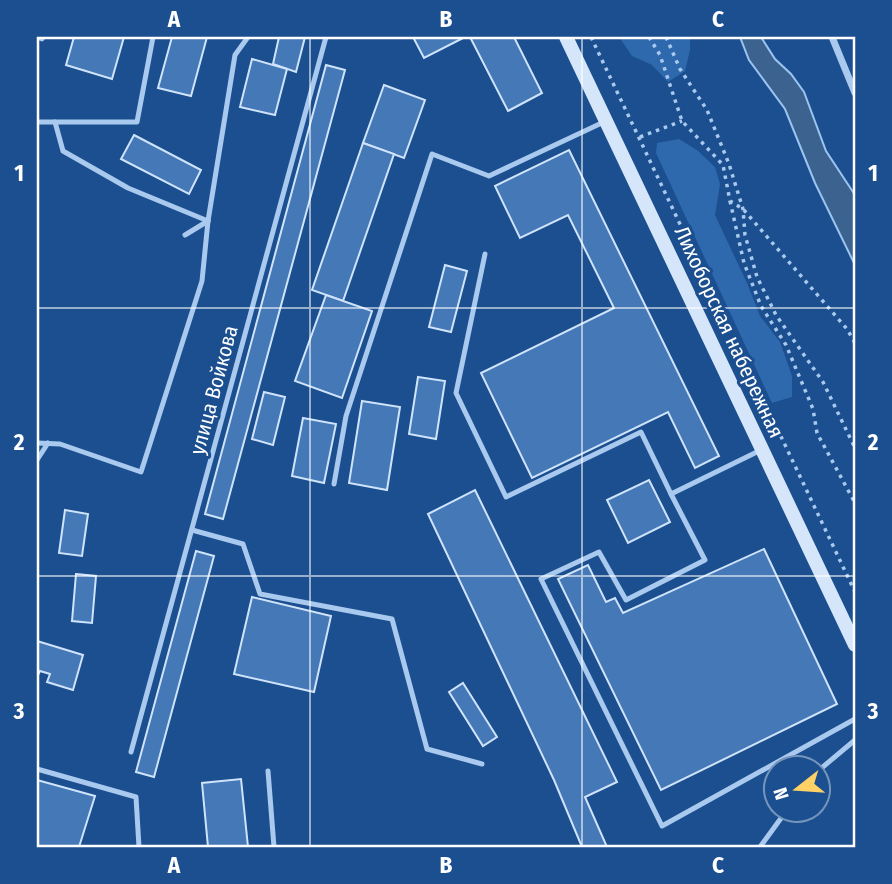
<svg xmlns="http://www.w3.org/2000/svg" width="892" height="884" font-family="'Fira Sans Condensed',sans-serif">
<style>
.green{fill:#2e69ad}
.water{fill:#3c6290;stroke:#9cc4f0;stroke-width:2}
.building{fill:#4478b7;stroke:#cfe3fa;stroke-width:2}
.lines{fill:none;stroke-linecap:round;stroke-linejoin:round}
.path{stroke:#a9c9ee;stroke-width:3.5;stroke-dasharray:3.5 5;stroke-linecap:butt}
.lane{stroke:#a9c9ee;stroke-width:5}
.street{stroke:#a9c9ee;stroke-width:7}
.secondary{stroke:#d6e6fa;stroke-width:14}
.grid{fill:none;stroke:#fff;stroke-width:2;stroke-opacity:0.55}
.labels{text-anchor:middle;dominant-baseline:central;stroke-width:6;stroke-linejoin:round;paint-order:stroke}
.street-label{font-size:21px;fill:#fff;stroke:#1b4f8f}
.neatline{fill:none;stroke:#fff;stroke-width:2.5}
.grid-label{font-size:23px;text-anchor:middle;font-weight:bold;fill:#fff}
</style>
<rect width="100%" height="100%" fill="#1b4f8f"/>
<!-- green -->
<g class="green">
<path d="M619,37h71v13l-5,21 -17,11 -16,-17 -20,-9z"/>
<path d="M679,139l18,11 18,17 5,17 -5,31 32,68 13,33 20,26 12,34v21l-20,6 -116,-250 1,-10z"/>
</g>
<!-- water -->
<path class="water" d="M740,37h21l14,22 16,15 13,18 22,59 29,44v70l-40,-82 -30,-74 -36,-49z"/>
<!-- building -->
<g class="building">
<path d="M74,37h50l-12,42 -46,-14z"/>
<path d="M172,37h35l-16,59 -33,-8z"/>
<path d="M279,37h26l-9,35 -23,-8z"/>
<path d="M413,37h52l-41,21z"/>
<path d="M470,37h44l28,56 -34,18z"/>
<path d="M252,59l35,10 -12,46 -35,-8z"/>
<path d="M326,65l19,5 -122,449 -18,-5z"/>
<path d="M384,85l41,15 -21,58 -41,-15z"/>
<path d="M134,135l67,35 -12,24 -68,-35z"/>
<path d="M363,143l31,11 -51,147 -31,-11z"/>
<path d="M569,150l150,306 -24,12 -27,-56 -136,66 -51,-105 133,-65 -46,-93 -48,23 -25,-52z"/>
<path d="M445,265l22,6 -16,61 -22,-5z"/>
<path d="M326,295l46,16 -30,87 -47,-17z"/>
<path d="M418,377l27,4 -9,58 -27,-5z"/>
<path d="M264,392l21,5 -12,48 -21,-6z"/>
<path d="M362,401l38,6 -13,83 -38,-7z"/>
<path d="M303,418l33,6 -12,59 -32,-7z"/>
<path d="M649,480l21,42 -42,21 -21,-43z"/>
<path d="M475,490l142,292 -32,15 22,50h-25l-28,-67 -126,-266z"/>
<path d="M65,510l23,4 -6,42 -23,-3z"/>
<path d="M764,549l73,155 -176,86 -103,-211 30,-14 18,37 9,-4 8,15z"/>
<path d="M196,551l18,5 -60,221 -18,-5z"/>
<path d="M76,574l20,2 -4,47 -20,-2z"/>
<path d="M252,597l79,19 -17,76 -80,-18z"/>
<path d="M37,641l46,14 -10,35 -26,-8 3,-8 -10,-3 -3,6z"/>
<path d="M463,683l34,54 -14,9 -34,-54z"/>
<path d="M241,779l7,68h-40l-6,-64z"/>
<path d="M37,780l58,16 -16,51h-42z"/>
</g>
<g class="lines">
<!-- path -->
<g class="path">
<path d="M591,37l264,555"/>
<path d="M649,37l11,18 22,66 41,44 7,36 13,8 104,120 8,14"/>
<path d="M666,37l14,32 27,41 22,54 14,45 2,26 12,42 19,38 47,67 32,66"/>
<path d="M640,137l42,-16"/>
<path d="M730,201l14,62 17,43 25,39 27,64 4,24 38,70"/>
</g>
<!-- lane -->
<g class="lane">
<path d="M37,37l5,2 1,-2"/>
<path d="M37,122h100l16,-85"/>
<path d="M55,122l8,29 65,37 80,33"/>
<path d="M185,235l23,-14"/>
<path d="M485,254l-29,139 50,104 135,-65 30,62 90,-44"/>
<path d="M37,443l23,1 81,28 61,-191 6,-60 27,-166 13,-18"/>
<path d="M37,460l11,-17"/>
<path d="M334,484l12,-68 86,-262 57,22 117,-55"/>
<path d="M671,494l34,66 -79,40 -27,-48 -58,27 121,247 193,-107"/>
<path d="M192,530l51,14 17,50 132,25 35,130 55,15"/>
<path d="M131,752l195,-715"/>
<path d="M37,769l99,28 3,50"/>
<path d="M268,771l6,76"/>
<path d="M818,771l37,-31"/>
<path d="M760,847l27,-37"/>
</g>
<!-- street -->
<path class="street" d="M832,37l23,56"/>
<!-- secondary -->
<path class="secondary" d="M566,37l289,608"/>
</g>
<!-- grid -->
<path class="grid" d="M310,37v810M582,37v810M37,308h818M37,576h818"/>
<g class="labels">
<!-- street labels -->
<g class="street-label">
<text transform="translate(729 332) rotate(65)">Лихоборская набережная</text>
<text transform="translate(214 390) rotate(-75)">улица Войкова</text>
</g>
</g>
<!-- border -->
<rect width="892" height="884" fill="none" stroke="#1b4f8f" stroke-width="77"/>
<!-- north arrow -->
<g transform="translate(797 789) rotate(253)"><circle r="33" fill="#1b4f8f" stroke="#7695bc" stroke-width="2"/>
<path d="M0-5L12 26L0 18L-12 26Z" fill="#ffd166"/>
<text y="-10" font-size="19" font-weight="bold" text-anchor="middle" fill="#ffffff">N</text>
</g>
<rect x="38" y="38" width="816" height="808" class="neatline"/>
<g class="grid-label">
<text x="174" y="27">A</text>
<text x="446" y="27">B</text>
<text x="718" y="27">C</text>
<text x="19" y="181">1</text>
<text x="873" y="181">1</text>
<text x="19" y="450">2</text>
<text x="873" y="450">2</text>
<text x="19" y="719">3</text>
<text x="873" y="719">3</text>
<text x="174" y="873">A</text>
<text x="446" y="873">B</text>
<text x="718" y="873">C</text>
</g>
</svg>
